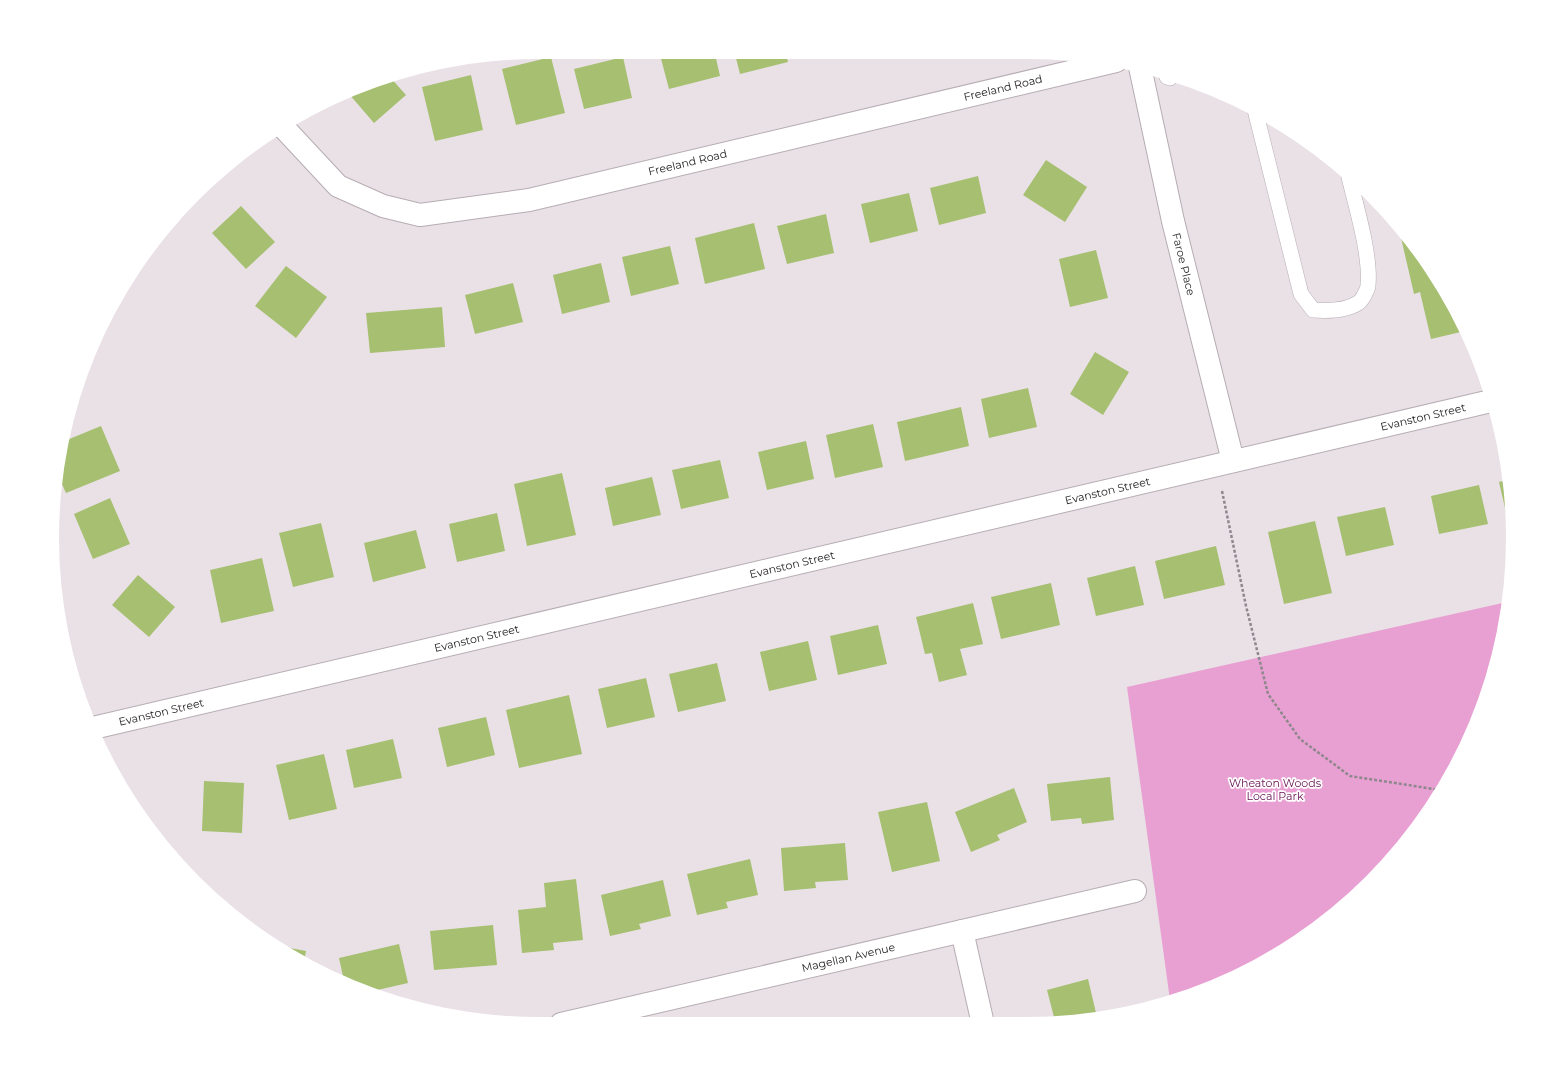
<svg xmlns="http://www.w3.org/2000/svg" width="1565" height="1076" font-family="Montserrat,sans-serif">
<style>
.green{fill:#e8a0d2}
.building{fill:#a6bf70}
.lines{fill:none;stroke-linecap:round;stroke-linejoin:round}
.service-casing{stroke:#b6adb3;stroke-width:16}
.minor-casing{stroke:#b6adb3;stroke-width:24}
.path{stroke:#8e878c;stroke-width:2.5;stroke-dasharray:3 2;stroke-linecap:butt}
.service{stroke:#fff;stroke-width:15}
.minor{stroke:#fff;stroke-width:22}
.labels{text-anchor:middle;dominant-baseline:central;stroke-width:3.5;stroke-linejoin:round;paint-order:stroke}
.street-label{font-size:11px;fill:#282427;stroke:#fff}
.park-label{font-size:11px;fill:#640f52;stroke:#fff}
</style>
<rect width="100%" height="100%" fill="#eae1e7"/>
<!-- green -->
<path class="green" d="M1507,602l-3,31 -28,91 -45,84 -60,73 -74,61 -84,45 -43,13 -43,-313z"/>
<!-- building -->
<g class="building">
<path d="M715,54l5,22 -51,13 -9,-34z"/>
<path d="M735,54h51l2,8 -48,12z"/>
<path d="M551,57l14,56 -49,12 -14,-56z"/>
<path d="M623,57l9,41 -48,11 -10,-40z"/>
<path d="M471,75l12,55 -48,11 -13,-54z"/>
<path d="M389,76l17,19 -32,28 -25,-29z"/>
<path d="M1046,160l41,27 -22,35 -42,-27z"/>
<path d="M978,176l8,37 -47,12 -9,-37z"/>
<path d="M909,193l9,38 -48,12 -9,-39z"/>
<path d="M241,206l34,36 -29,27 -34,-36z"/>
<path d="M826,214l8,39 -47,11 -10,-38z"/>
<path d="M754,223l11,46 -60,15 -10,-46z"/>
<path d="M1399,229l32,39 34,63 -34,8 -11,-47 -6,2z"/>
<path d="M670,246l9,38 -48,12 -9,-39z"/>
<path d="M1096,250l12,48 -38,9 -11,-48z"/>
<path d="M601,263l9,39 -48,12 -9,-39z"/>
<path d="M286,266l41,31 -31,41 -41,-32z"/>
<path d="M513,283l10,39 -48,12 -10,-39z"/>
<path d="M442,307l3,40 -75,6 -4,-40z"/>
<path d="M1095,352l34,20 -26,43 -33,-21z"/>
<path d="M1028,388l9,39 -48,11 -8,-39z"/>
<path d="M961,407l8,39 -64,15 -8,-39z"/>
<path d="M873,424l10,43 -48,11 -9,-43z"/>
<path d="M101,426l19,45 -54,22 -9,-20 5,-31z"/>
<path d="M806,441l8,38 -47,11 -9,-38z"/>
<path d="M720,460l9,38 -48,11 -9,-39z"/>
<path d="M562,473l14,62 -49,11 -13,-62z"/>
<path d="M652,477l9,38 -48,11 -8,-38z"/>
<path d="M1507,480l4,40 -3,1 -9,-39z"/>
<path d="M1479,485l9,39 -49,10 -8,-38z"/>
<path d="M110,498l20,46 -37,15 -19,-45z"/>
<path d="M1385,507l9,38 -48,11 -9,-39z"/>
<path d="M497,513l8,38 -48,11 -8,-38z"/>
<path d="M1315,521l17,72 -48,11 -16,-72z"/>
<path d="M321,523l13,54 -41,10 -14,-54z"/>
<path d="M416,530l10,38 -53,14 -9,-39z"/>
<path d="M1216,546l9,39 -61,14 -9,-38z"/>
<path d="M262,558l12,53 -53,12 -11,-53z"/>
<path d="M1135,566l9,39 -48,11 -9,-38z"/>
<path d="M138,575l37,32 -26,30 -37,-32z"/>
<path d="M1051,583l9,42 -59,14 -10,-42z"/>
<path d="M973,603l10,41 -23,5 7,26 -28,7 -7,-29 -7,1 -9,-37z"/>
<path d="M878,625l9,39 -49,11 -8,-39z"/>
<path d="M808,641l9,39 -48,11 -9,-39z"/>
<path d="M717,663l9,38 -48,11 -9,-38z"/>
<path d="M646,678l9,39 -48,11 -9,-39z"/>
<path d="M569,695l13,59 -63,14 -13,-58z"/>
<path d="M486,717l9,38 -48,12 -9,-39z"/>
<path d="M393,739l9,39 -48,10 -8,-38z"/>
<path d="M324,754l13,55 -48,11 -13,-55z"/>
<path d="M1110,777l4,43 -32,4 -1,-6 -30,3 -4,-37z"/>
<path d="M204,781l40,2 -2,50 -40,-2z"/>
<path d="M1014,788l13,34 -30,13 3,5 -29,12 -16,-40z"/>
<path d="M927,802l13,59 -48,11 -14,-60z"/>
<path d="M845,843l3,37 -33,2 1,6 -32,3 -3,-43z"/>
<path d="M750,859l8,36 -32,7 2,6 -31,7 -10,-41z"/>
<path d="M576,879l7,61 -30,3 1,7 -32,3 -4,-43 28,-3 -2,-24z"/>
<path d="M663,880l8,36 -32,8 2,5 -31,7 -9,-41z"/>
<path d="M493,925l4,40 -63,5 -4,-39z"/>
<path d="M399,944l9,39 -35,8 -29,-10 -5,-23z"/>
<path d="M279,946l27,5 -2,11z"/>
<path d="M1088,979l9,38 -42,4 -8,-31z"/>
</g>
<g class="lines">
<defs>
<g id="service">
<path d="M1167,77l3,1"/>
<path d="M1255,110l46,184 12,16c14,1 33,1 45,-7 4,-2 10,-14 10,-18 3,-29 -12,-79 -19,-108"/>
</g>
<g id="minor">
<path id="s1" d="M1140,67l33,154 60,240"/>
<path id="s2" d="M283,127l55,59 45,20 37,9 109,-15 587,-139"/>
<path id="s3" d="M93,728l1398,-327"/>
<path d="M962,931l21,93"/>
<path id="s4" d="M561,1024l574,-133"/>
</g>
</defs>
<!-- service casing -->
<use href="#service" class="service-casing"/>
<!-- minor casing -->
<use href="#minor" class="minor-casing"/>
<!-- path -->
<path class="path" d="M1222,491l24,115 22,88 32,45 50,37 90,14"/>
<!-- service -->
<use href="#service" class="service"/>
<!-- minor -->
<use href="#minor" class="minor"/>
</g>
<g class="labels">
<!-- street labels -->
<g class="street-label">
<text stroke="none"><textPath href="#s2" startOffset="765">Freeland Road</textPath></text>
<text stroke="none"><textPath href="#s2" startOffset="441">Freeland Road</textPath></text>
<text stroke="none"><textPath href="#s1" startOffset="202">Faroe Place</textPath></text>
<text stroke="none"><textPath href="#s3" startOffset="1366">Evanston Street</textPath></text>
<text stroke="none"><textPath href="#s3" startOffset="1042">Evanston Street</textPath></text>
<text stroke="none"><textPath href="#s3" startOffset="718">Evanston Street</textPath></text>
<text stroke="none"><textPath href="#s3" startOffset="394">Evanston Street</textPath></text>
<text stroke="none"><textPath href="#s3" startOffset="70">Evanston Street</textPath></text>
<text stroke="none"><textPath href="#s4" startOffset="295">Magellan Avenue</textPath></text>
</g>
<!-- park labels -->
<g class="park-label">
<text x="1275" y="783">Wheaton Woods<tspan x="1275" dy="13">Local Park</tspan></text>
</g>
</g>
<!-- crop -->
<path d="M0 0H1565V1076H0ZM538 59H1027A479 479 0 0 1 1506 538V538A479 479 0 0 1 1027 1017H538A479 479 0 0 1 59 538V538A479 479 0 0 1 538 59Z" fill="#fff" fill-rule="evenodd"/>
</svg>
